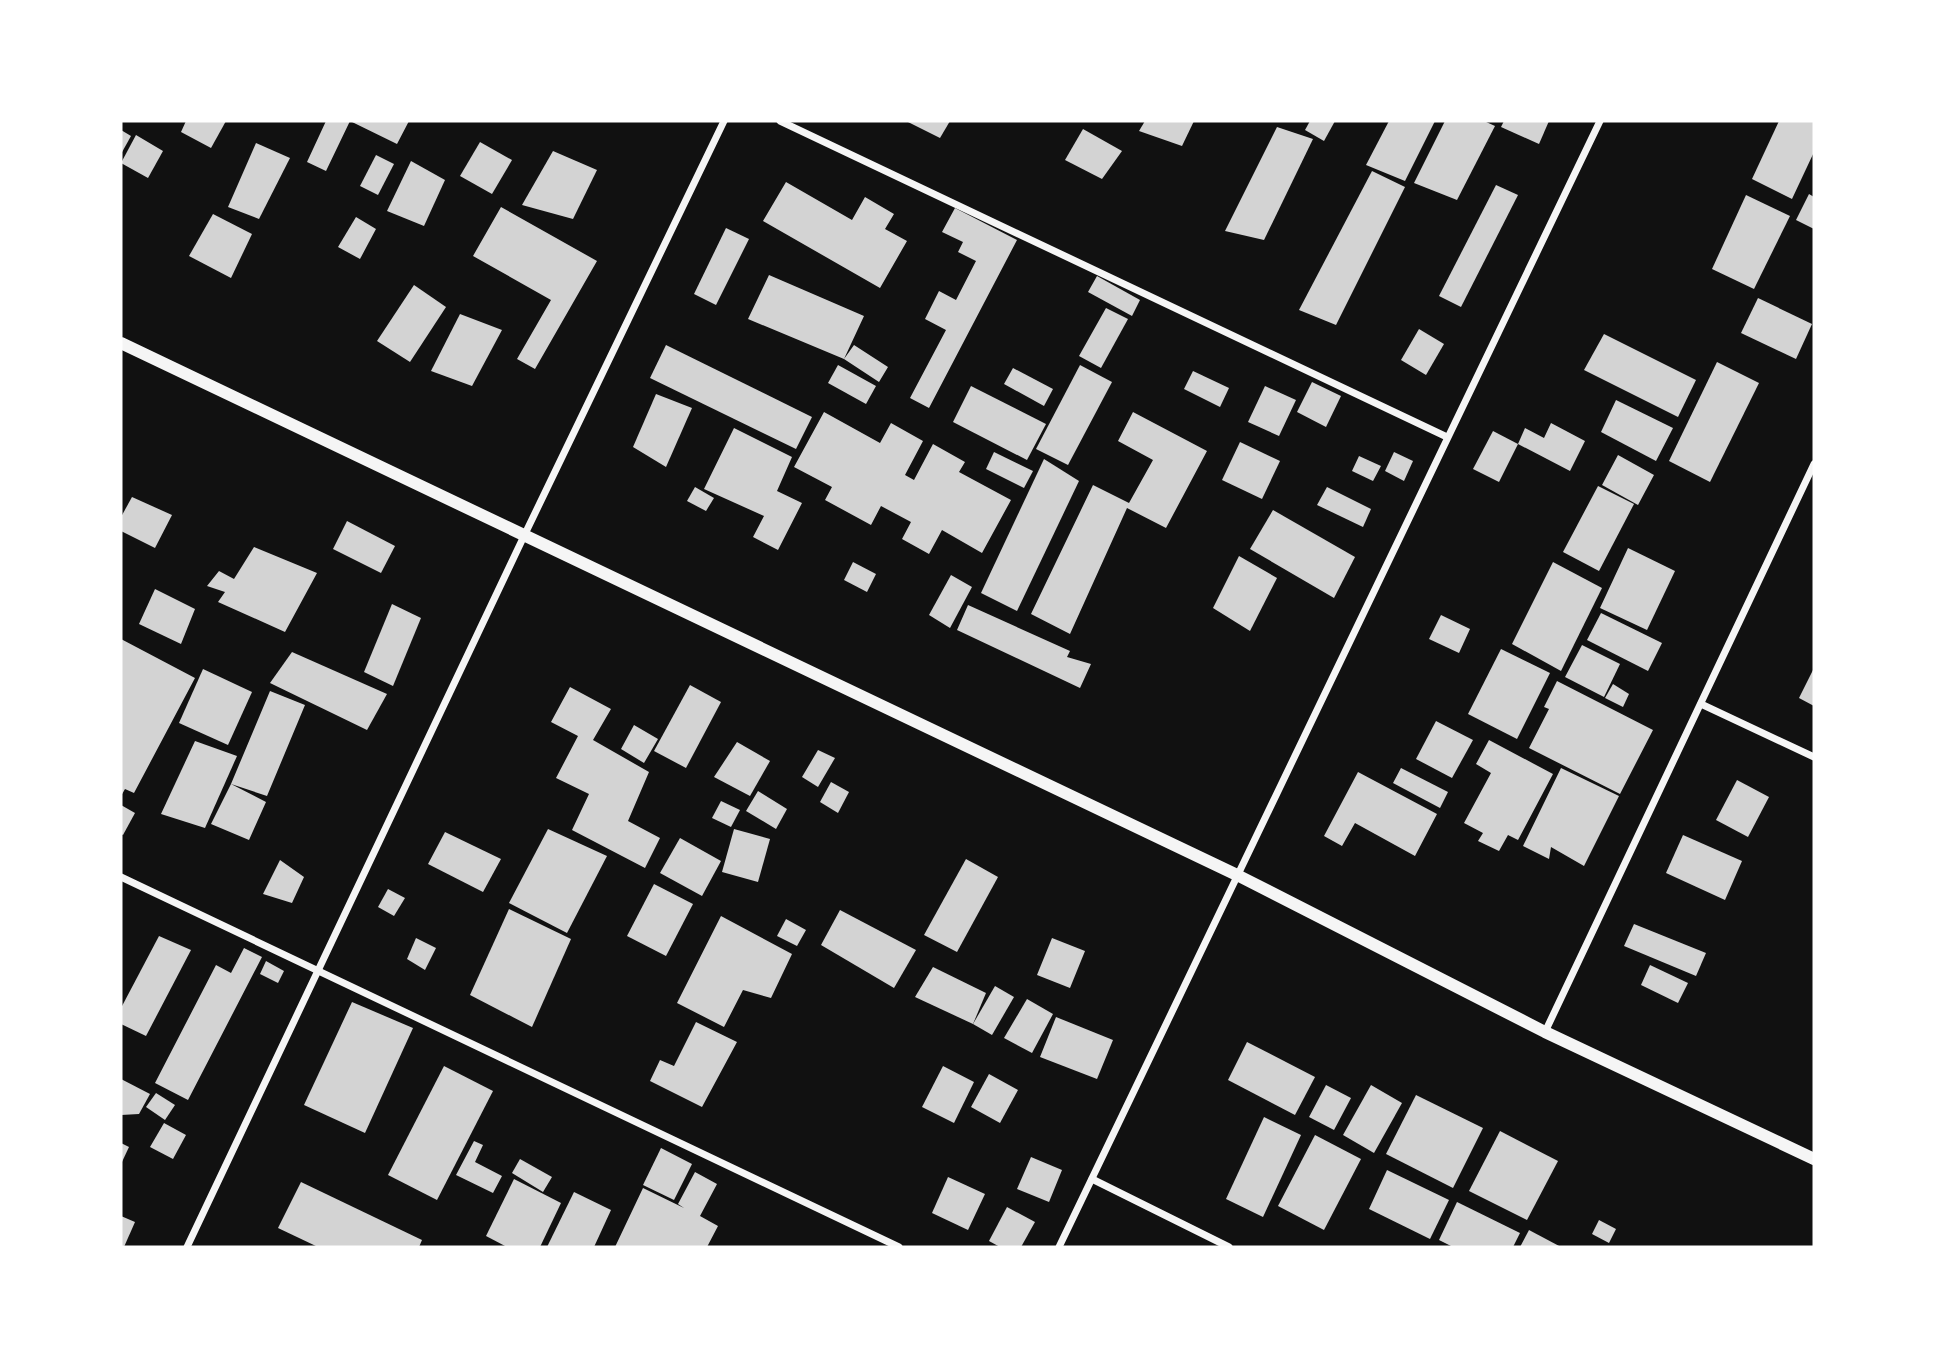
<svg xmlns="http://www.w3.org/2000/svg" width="1935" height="1368" font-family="Barlow,sans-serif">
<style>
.building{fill:#d3d3d3}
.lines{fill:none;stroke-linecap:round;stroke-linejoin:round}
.minor{stroke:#f5f5f5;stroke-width:7}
.tertiary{stroke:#f5f5f5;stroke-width:12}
</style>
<rect width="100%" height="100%" fill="#111"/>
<!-- building -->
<g class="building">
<path d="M186,121h40l-15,27 -30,-16z"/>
<path d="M326,121h83l-12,23 -47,-23 -24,50 -19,-9z"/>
<path d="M906,121h44l-10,17z"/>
<path d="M1145,121h49l-12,25 -43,-15z"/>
<path d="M1310,121h25l-11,20 -19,-11z"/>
<path d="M1389,121h46l-30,60 -39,-16z"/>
<path d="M1445,121h39l11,5 -38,74 -43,-17z"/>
<path d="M1504,121h45l-10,23 -38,-17z"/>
<path d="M1779,121h35v31l-22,47 -40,-20z"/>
<path d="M1277,127l36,12 -49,101 -39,-9z"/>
<path d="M1083,129l39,22 -20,28 -37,-19z"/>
<path d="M121,130l10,6 -10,18z"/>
<path d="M136,135l27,16 -15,27 -27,-15z"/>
<path d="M480,142l32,18 -20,34 -32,-18z"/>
<path d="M256,143l34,15 -31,61 -31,-12z"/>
<path d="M553,151l44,19 -24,49 -51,-14z"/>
<path d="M376,155l18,9 -16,31 -18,-9z"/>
<path d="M411,161l34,19 -21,46 -37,-15z"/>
<path d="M1372,171l33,16 -69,138 -37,-15z"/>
<path d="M786,182l66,38 13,-23 29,17 -9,15 22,12 -27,47 -117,-67z"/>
<path d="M1496,185l22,10 -57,112 -22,-11z"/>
<path d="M1809,194l5,3v32l-18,-9z"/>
<path d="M1746,195l44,21 -36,73 -42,-20z"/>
<path d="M501,207l96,54 -62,108 -18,-10 34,-59 -78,-44z"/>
<path d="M955,208l62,32 -88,168 -19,-10 36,-68 -21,-11 14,-28 17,9 20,-39 -18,-9 5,-10 -21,-10z"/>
<path d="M213,214l39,20 -21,44 -42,-22z"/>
<path d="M356,217l20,12 -16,30 -22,-12z"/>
<path d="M726,228l23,11 -33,66 -22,-11z"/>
<path d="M769,275l95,41 -20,43 10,-14 34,22 -9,15 -35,-23 -96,-40z"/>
<path d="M1097,276l43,24 -8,16 -44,-24z"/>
<path d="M414,285l32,22 -36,55 -33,-21z"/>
<path d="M1758,298l54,26 -16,35 -55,-26z"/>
<path d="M1106,308l22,11 -27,49 -22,-12z"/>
<path d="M460,314l42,16 -30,56 -41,-15z"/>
<path d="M1419,329l25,15 -18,31 -25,-15z"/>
<path d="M1604,334l92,46 -18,37 -94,-47z"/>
<path d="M666,345l146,72 -16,32 -146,-71z"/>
<path d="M1717,362l42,21 -49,99 -41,-21z"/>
<path d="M838,365l38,21 -10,18 -38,-21z"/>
<path d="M1080,365l32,17 -44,83 -32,-16z"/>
<path d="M1013,368l40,21 -9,17 -40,-22z"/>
<path d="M1193,371l36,17 -9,19 -36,-18z"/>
<path d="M1312,382l29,14 -15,31 -29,-15z"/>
<path d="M971,386l75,38 -19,36 -74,-38z"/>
<path d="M1265,386l31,14 -17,36 -31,-14z"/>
<path d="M656,394l36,14 -26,59 -33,-20z"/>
<path d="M1616,400l57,28 -17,33 -55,-29z"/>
<path d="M824,412l56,31 11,-20 32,18 -18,34 9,5 19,-36 32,18 -6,10 52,28 -29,53 -40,-23 -13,24 -27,-15 9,-17 -30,-16 -10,19 -46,-25 7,-13 -38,-20z"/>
<path d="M1133,412l74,39 -41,77 -39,-20 -57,126 -39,-20 62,-129 36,18 24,-43 -35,-19z"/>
<path d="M1551,423l34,18 -15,30 -52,-27 7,-16 19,10z"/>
<path d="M734,428l58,29 -15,34 25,12 -24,47 -25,-13 11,-21 -60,-27z"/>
<path d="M1493,431l25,13 -19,38 -26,-13z"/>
<path d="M1240,442l40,19 -18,38 -40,-19z"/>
<path d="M994,452l39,19 -9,17 -38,-19z"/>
<path d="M1394,452l19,9 -9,20 -19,-10z"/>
<path d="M1618,455l36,20 -16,30 -36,-20z"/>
<path d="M1359,456l22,10 -8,15 -21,-10z"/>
<path d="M1044,459l35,22 -62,130 -36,-18z"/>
<path d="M1598,486l36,18 -35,67 -36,-19z"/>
<path d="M695,487l19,11 -8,13 -19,-10z"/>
<path d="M1327,487l44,22 -8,18 -46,-22z"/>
<path d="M132,497l40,18 -17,33 -34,-17v-14z"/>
<path d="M1273,510l82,47 -21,41 -84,-49z"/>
<path d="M347,521l48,25 -14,27 -48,-24z"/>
<path d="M254,547l63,26 -32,59 -67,-30 7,-10 -18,-6 12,-15 15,8z"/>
<path d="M1628,548l47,23 -28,59 -47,-22z"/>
<path d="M1239,556l38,22 -27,53 -37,-23z"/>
<path d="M853,562l23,12 -9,18 -23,-12z"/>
<path d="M1553,562l49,26 -41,83 -49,-27z"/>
<path d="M951,575l21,12 -22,41 -21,-13z"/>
<path d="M155,589l40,20 -14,35 -42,-20z"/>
<path d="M392,604l29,14 -28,68 -29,-14z"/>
<path d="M968,605l102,46 -3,6 24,7 -11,24 -123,-58z"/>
<path d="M1601,613l61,30 -14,28 -61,-31z"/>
<path d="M1441,615l29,14 -11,24 -30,-14z"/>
<path d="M121,639l74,39 -61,115 -9,-4 -4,7z"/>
<path d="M1582,645l38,19 -16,33 -39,-20z"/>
<path d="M1501,649l49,24 -33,66 -49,-25z"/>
<path d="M292,652l95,42 -20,36 -97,-47z"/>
<path d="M1814,668v38l-15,-8z"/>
<path d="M203,669l49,23 -24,53 -49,-22z"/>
<path d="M1557,681l96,49 -33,64 -91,-46 20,-39 -5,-2z"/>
<path d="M1613,684l16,10 -6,13 -18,-9z"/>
<path d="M690,685l31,17 -35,66 -32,-17z"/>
<path d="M570,687l41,22 -18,31 56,32 -21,49 32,17 -15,30 -73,-38 17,-36 -33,-16 22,-42 -27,-14z"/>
<path d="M270,691l35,14 -38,91 -36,-12 35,18 -17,38 -38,-16 20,-40z"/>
<path d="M1436,721l37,19 -21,38 -36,-19z"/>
<path d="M634,725l24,14 -14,24 -23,-14z"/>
<path d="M1489,740l64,34 -35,66 -10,-5 -9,16 -21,-10 5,-8 -19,-10 27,-50 -15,-9z"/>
<path d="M195,741l42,15 -32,72 -44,-14z"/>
<path d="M737,742l33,19 -20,35 -36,-19z"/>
<path d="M818,750l17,8 -17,29 -16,-10z"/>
<path d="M1401,768l47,24 -8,16 -47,-25z"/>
<path d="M1561,768l58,28 -35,70 -33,-19 -2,12 -26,-13z"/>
<path d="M1358,772l79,42 -22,42 -60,-33 -13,23 -18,-10z"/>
<path d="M1737,780l32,17 -21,40 -32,-17z"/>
<path d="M831,782l18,10 -11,21 -18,-11z"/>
<path d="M758,791l29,18 -11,20 -30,-18z"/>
<path d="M721,801l19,9 -9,17 -19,-9z"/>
<path d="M121,805l14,8 -12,22 -2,-1z"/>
<path d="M548,829l59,27 -40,77 -58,-30z"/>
<path d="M734,829l36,10 -12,43 -36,-10z"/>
<path d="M445,832l56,27 -18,33 -55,-28z"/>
<path d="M1683,835l59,26 -17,39 -59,-27z"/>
<path d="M680,838l41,23 -19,35 -42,-23z"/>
<path d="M966,859l32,18 -41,75 -33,-17z"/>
<path d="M280,860l24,17 -12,26 -29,-9z"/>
<path d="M654,884l39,20 -27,52 -39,-20z"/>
<path d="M388,889l17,9 -11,18 -16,-9z"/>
<path d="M509,909l62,30 -39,88 -62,-32z"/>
<path d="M840,910l76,40 -22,38 -73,-43z"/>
<path d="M721,916l71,38 -21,44 -28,-8 -19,37 -47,-24z"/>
<path d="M786,919l20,11 -9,16 -20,-10z"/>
<path d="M1634,924l72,29 -10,23 -72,-30z"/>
<path d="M159,936l32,14 -45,86 -25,-12v-16z"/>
<path d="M416,938l20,10 -11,22 -18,-11z"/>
<path d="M1052,938l33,13 -15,37 -33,-13z"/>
<path d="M244,948l18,9 -74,143 -33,-17 61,-118 15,8z"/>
<path d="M266,961l18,10 -6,12 -18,-9z"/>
<path d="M1650,965l38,18 -10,20 -37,-18z"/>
<path d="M933,967l53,26 -13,31 -58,-27z"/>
<path d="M995,986l19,11 -22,38 -19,-11z"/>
<path d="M1027,999l26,15 -21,39 -28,-15z"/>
<path d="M352,1002l61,26 -48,105 -61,-28z"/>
<path d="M1056,1017l57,23 -16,39 -57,-22z"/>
<path d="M696,1022l41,20 -35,65 -52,-26 10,-21 14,6z"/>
<path d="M1247,1042l68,35 -20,38 -67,-35z"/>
<path d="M444,1066l49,25 -56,109 -49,-25z"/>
<path d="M943,1066l31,16 -20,41 -32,-16z"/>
<path d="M989,1074l29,16 -18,33 -29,-16z"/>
<path d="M121,1079l29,15 -11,20 -18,1z"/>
<path d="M1326,1085l25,13 -17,32 -25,-13z"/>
<path d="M1371,1085l31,18 -28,50 -31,-18z"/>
<path d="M156,1093l19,12 -10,15 -19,-13z"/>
<path d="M1416,1095l67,33 -30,60 -67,-34z"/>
<path d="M1264,1117l37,18 -38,82 -37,-18z"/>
<path d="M164,1123l22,12 -13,24 -23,-12z"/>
<path d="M1500,1131l58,30 -31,59 -58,-29z"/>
<path d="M1315,1135l46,24 -37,71 -46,-24z"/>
<path d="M474,1141l9,4 -8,17 27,14 -9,17 -37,-18z"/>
<path d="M121,1143l8,4 -8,17z"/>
<path d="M661,1148l31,16 -18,36 -31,-15z"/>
<path d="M1031,1157l31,13 -13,32 -32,-13z"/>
<path d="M520,1159l32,18 -9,15 -31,-19z"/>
<path d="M1387,1170l62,30 -19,39 -61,-30z"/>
<path d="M695,1172l22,12 -17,32 18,10 -11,21h-92l28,-59 41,20 -6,-4z"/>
<path d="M948,1177l37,17 -17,36 -36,-17z"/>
<path d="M514,1179l47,24 -21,44h-33l-21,-11z"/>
<path d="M301,1182l121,58 -3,7h-101l-40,-19z"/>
<path d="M574,1192l37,18 -17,37h-47z"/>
<path d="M1457,1202l63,31 -7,14h-60l-14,-7z"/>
<path d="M1007,1207l28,15 -14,25h-21l-11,-6z"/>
<path d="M121,1216l14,6 -11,25h-3z"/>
<path d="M1599,1220l17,9 -7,14 -17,-9z"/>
<path d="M1529,1230l32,17h-41z"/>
</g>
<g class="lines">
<!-- minor -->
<g class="minor">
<path d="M780,121l667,316"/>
<path d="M1701,704l113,53"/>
<path d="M121,877l778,370"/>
<path d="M1545,1032l269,-568"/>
<path d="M1092,1179l137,68"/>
<path d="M187,1247l337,-711 200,-415"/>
<path d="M1059,1247l541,-1126"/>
</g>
<!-- tertiary -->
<path class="tertiary" d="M121,343l1116,532 308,157 269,127"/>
</g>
<!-- border -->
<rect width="1935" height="1368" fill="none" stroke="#ffffff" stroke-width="245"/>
</svg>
